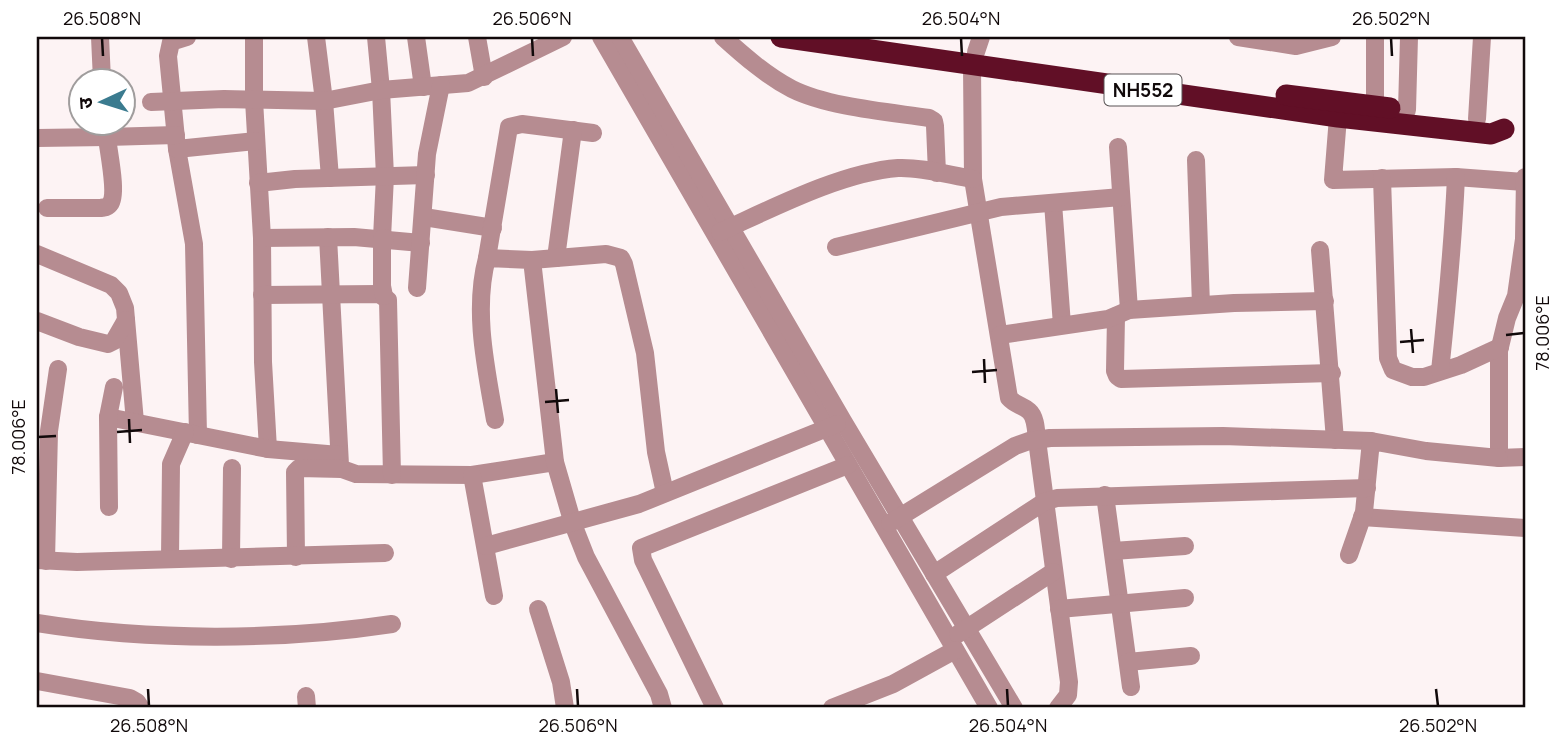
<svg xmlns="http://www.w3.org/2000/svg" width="1562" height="745" font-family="Manrope,'Noto Sans Devanagari',sans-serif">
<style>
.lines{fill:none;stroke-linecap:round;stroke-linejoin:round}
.minor{stroke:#b68c91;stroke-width:18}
.highway{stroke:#610f26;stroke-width:21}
.ticks{fill:none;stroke:#11090a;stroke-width:2.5}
.labels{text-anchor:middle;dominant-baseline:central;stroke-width:7;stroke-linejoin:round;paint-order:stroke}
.shield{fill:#fff;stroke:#585354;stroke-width:2}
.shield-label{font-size:19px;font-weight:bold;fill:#11090a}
.neatline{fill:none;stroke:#11090a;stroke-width:2.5}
.ticks-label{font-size:18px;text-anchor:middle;fill:#11090a}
</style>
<rect width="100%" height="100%" fill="#fdf3f4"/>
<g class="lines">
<!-- minor -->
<g class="minor">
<path d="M100,37l2,43"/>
<path d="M187,37l-16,5 -3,14 9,93 17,95 4,191"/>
<path d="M254,37v63l8,138 1,124 5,87"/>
<path d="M316,37l8,64 6,77"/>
<path d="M376,37l5,53 4,86 -3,62"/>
<path d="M416,37l7,50"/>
<path d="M477,37l7,40"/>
<path d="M601,37l388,671"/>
<path d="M620,37l223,384 171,287"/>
<path d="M723,37c21,19 44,39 69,52 36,18 97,23 137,29l5,3 1,5 2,47"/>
<path d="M1238,37l58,9 36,-9"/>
<path d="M976,52l5,-15"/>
<path d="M972,66l1,113 36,219c6,7 13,7 20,13 7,6 7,20 8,29l32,242 -1,13 -10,13"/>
<path d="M151,102l73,-3 100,2 57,-11 87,-7 95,-46"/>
<path d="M1375,106v-69"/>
<path d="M1407,110l2,-73"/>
<path d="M1338,117l-5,63 123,-3 68,5"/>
<path d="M1477,119l5,-82"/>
<path d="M37,138l70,-1 -2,-15"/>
<path d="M1118,147l11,163"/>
<path d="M177,149l79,-8"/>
<path d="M1196,160l5,145"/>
<path d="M1525,177l-1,62 -8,57 -9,22 -8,33v107l26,-1"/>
<path d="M1382,178l6,180 5,12 19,7h12l37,-12 39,-18"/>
<path d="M258,183l37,-4 131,-4"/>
<path d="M1053,203l9,122"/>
<path d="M47,208h54c4,-1 6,0 9,-4 8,-10 -2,-54 -3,-67l69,-2"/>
<path d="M424,217l69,11"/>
<path d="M720,232c51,-23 122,-60 178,-64 24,-1 51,7 75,11"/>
<path d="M328,237l12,228 2,4 14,5 116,1 83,-13"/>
<path d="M262,238l92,-1 67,6"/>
<path d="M836,247l165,-40 120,-10"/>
<path d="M1320,250l15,190"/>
<path d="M37,254l74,31 8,8 6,15 10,114"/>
<path d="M487,258l22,-131 13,-3 71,9"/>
<path d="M556,258l17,-128"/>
<path d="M532,260l74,-6 15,4 3,6 21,89 11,99 9,41"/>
<path d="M417,288l10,-134 14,-69"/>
<path d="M262,295l117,-1 9,6 4,175"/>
<path d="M384,296l-2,-10v-47l3,-1"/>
<path d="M1116,316l-1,55 2,5 4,3 211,-6"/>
<path d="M37,321l42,16 29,7 6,-3 12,-21"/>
<path d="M1000,335l108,-16 21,-9 105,-7 91,-2"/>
<path d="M1440,371c7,-65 13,-129 16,-194"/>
<path d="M108,417l160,32 71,6"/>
<path d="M495,420c-9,-52 -22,-110 -8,-162l45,2 23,202 18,62 13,33 73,137 4,14"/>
<path d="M472,475l22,121"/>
<path d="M1105,495l26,192"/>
<path d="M109,507l-1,-90 6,-30"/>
<path d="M1362,517l163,11"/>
<path d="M890,523l125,-77 14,-5 21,-3 173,-2 148,5"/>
<path d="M486,546l153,-42 198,-80"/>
<path d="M1113,551l72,-5"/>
<path d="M1349,555l15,-43 7,-71 55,10 73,7"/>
<path d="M296,557l-1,-85 4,-4 43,1"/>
<path d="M170,559l1,-95 14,-32"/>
<path d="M231,559l1,-91"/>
<path d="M37,560l40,2 308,-9"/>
<path d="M46,561l3,-130 9,-62"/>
<path d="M934,574l110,-72 13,-4 310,-10"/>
<path d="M538,609l23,73 4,26"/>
<path d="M1059,609l126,-11"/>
<path d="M37,623c112,18 243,18 355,1"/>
<path d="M958,634l95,-62"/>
<path d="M1128,662l63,-6"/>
<path d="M37,681l93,17 7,4 4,6"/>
<path d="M306,696l1,12"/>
<path d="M715,708l-72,-148 -2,-12 207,-83"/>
<path d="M832,708l61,-24 62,-34"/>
</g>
<!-- highway -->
<g class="highway">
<path d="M781,37l557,80 153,17 13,-5"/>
<path d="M1286,95l104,13"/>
</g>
</g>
<!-- ticks -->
<path class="ticks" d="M102,38l1,18M532,38l1,18M961,38l1,18M1391,38l1,18M1411,329l2,24M1506,335l18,-2M1400,342l24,-2M984,359l1,24M972,372l25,-2M556,389l2,24M545,402l24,-2M129,419l1,24M117,432l25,-2M38,437l18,-1M148,689l1,17M577,689l1,17M1007,689l1,17M1436,689l2,17"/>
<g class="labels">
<!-- shield labels -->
<rect class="shield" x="1104.5" y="74.5" width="77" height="31" rx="5"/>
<g class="shield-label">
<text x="1143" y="90">NH552</text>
</g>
</g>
<!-- border -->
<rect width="1562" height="745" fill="none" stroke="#ffffff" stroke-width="77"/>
<!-- north arrow -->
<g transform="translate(102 102) rotate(266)"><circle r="33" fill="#ffffff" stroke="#a09d9d" stroke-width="2"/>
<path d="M0-5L12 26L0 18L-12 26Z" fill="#3b7b8f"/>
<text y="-10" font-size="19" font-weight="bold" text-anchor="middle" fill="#11090a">उ</text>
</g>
<rect x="38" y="38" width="1486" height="668" class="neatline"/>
<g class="ticks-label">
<text x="102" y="25">26.508°N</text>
<text x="532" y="25">26.506°N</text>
<text x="961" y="25">26.504°N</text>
<text x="1391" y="25">26.502°N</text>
<text transform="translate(1543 333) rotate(-90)" y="6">78.006°E</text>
<text transform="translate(19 437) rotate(-90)" y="6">78.006°E</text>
<text x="149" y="732">26.508°N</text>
<text x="578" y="732">26.506°N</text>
<text x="1008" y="732">26.504°N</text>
<text x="1438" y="732">26.502°N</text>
</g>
</svg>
